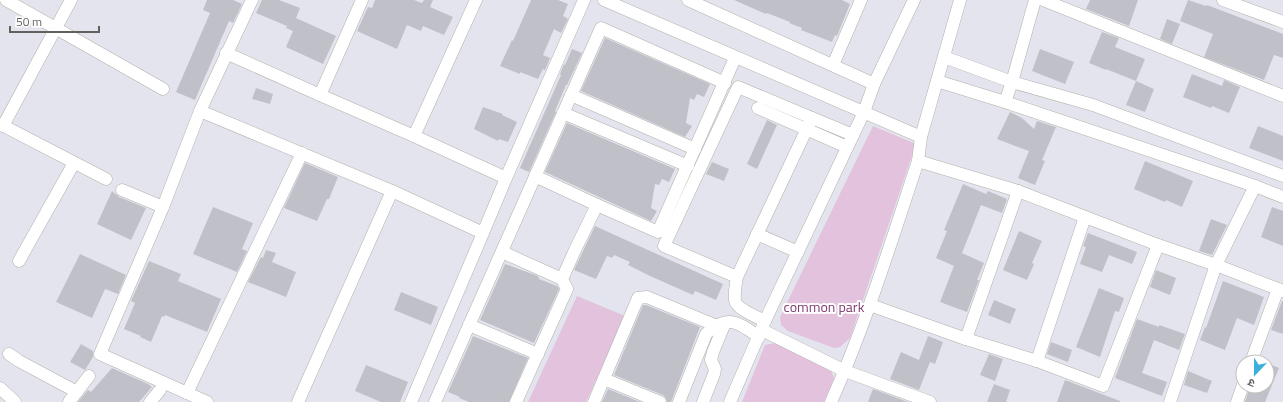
<svg xmlns="http://www.w3.org/2000/svg" width="1283" height="402" font-family="'Titillium Web','Noto Sans Devanagari',sans-serif">
<style>
.green{fill:#e2c2dc}
.building{fill:#c0c1c8}
.lines{fill:none;stroke-linecap:round;stroke-linejoin:round}
.minor-casing{stroke:#b2b1ac;stroke-width:13}
.minor{stroke:#fff;stroke-width:12}
.labels{text-anchor:middle;dominant-baseline:central;stroke-width:4;stroke-linejoin:round;paint-order:stroke}
.park-label{font-size:14px;fill:#813c71;stroke:#fff}
</style>
<rect width="100%" height="100%" fill="#e3e4ed"/>
<!-- green -->
<g class="green">
<path d="M873,126l43,18 -66,194 -10,9 -6,1 -46,-17 -7,-6 -1,-8z"/>
<path d="M577,296l48,20 -39,86h-58z"/>
<path d="M776,343l54,25 4,10 -10,24h-82l23,-57z"/>
</g>
<!-- building -->
<g class="building">
<path d="M207,0h26l9,4 -9,19 -4,-2 -34,79 -19,-8 34,-79 -7,-3z"/>
<path d="M262,0h17l21,8 -4,10 40,18 -13,28 -37,-17 7,-16 -7,-3 1,-2 -31,-13z"/>
<path d="M375,0h39l8,3 2,-3h9l-3,7 23,10 -9,18 -21,-9 -2,5 -14,-6 -10,24 -40,-18 11,-24 4,1z"/>
<path d="M531,0h27l10,4 -5,12 5,3 -7,14 -7,-4 -11,26 7,3 -5,12 -2,-1 -5,10 -18,-7v2l-20,-8 12,-26 1,1z"/>
<path d="M734,0h108l8,4 -13,32 -2,-1 -3,7 -31,-12 1,-2 -13,-5 1,-1 -23,-9 -1,1z"/>
<path d="M1090,0h48l-9,26 -43,-17z"/>
<path d="M1188,0l18,6 1,-1 76,29v24l-9,-3 -10,25 -60,-23 9,-23 -33,-13z"/>
<path d="M1167,19l13,5 -8,20 -12,-5z"/>
<path d="M1102,32l17,6 -4,9 30,12 -9,22 -30,-12v1l-17,-7z"/>
<path d="M605,38l105,46 -6,13 -7,-3 -3,6 -4,-2 -4,25 6,3 -7,11 -104,-46z"/>
<path d="M572,49l10,4 -15,32h-1l-11,26 1,1 -27,60 -9,-4 41,-93 -1,-1 4,-10 1,1z"/>
<path d="M1040,49l34,13 -9,22 -33,-13z"/>
<path d="M1192,74l30,12 2,-6 16,7 -11,26 -17,-7 -1,2 -28,-11z"/>
<path d="M1136,81l18,8 -9,23 -19,-7z"/>
<path d="M256,88l17,6 -3,10 -18,-5z"/>
<path d="M483,107l20,7 -1,1 15,7 -9,20 -9,-3 -1,2 -24,-12z"/>
<path d="M1010,112l12,6 12,11 3,-8 19,6 -14,33 3,1 -10,24 -17,-7 11,-27 -32,-12z"/>
<path d="M767,120l10,5 -20,44 -10,-5z"/>
<path d="M567,123l108,46 -6,13 -7,-3 -3,6 -4,-1 -4,24 6,3 -6,10 -106,-49z"/>
<path d="M1258,126l25,10v25l-34,-13z"/>
<path d="M1145,161l48,20 -11,26 -16,-7 -1,2 -31,-13z"/>
<path d="M712,162l17,7 -5,12 -18,-7z"/>
<path d="M305,163l33,14 -9,22h-2l-10,22 -33,-13z"/>
<path d="M963,184l23,10 2,-3 19,8 -5,14 -21,-8 -19,48 22,10 -7,17h2l-12,32 -27,-10 14,-36 -18,-8 11,-27 -3,-1z"/>
<path d="M112,191l7,6 27,11 -15,32 -34,-16z"/>
<path d="M213,207l40,16 -11,26 5,2 -10,21 -44,-18z"/>
<path d="M1272,207l11,4v35l-22,-9z"/>
<path d="M1211,219l16,6 -15,30 -13,-4z"/>
<path d="M595,226l128,58 -7,16 -21,-9 -2,4 -43,-19 -22,-11 2,-3 -16,-7 -2,3 -5,-2 -11,23 -22,-9z"/>
<path d="M1019,231l23,10 -10,22 2,1 -7,16 -24,-10z"/>
<path d="M1088,233l49,19 -5,12 -23,-9 -7,17 -22,-8 6,-17 -3,-1z"/>
<path d="M266,250l10,3 -4,9 24,10 -10,25 -38,-15 13,-25 2,1z"/>
<path d="M80,254l46,21 -8,19 -13,-5 -13,29 -36,-16z"/>
<path d="M149,261l32,13 -3,7 43,18 -14,33 -42,-17 -1,2 -2,-1 -11,26 -11,-5 1,-1 -17,-7 11,-26 -4,-2z"/>
<path d="M505,264l33,12 1,3 18,7 2,3 -25,54 -54,-23z"/>
<path d="M1156,270l20,8 -6,17 -20,-8z"/>
<path d="M1223,281l41,16 -10,28 -17,-7 -12,32 -25,-10 5,-13 1,1z"/>
<path d="M1099,288l25,10 -5,14 -4,-1 -15,46 -24,-10z"/>
<path d="M401,292l37,15 -7,18 -37,-15z"/>
<path d="M994,300l22,9 -6,15 -22,-9z"/>
<path d="M1282,301h1v33l-12,-4z"/>
<path d="M643,305h3l54,22 -29,75h-4l-1,-4 -3,-3 -49,-20z"/>
<path d="M1137,319l22,8v-2l26,9 -6,16 -25,-10 -12,33 25,9 -5,14 -47,-18z"/>
<path d="M473,336l55,22 -19,44h-40l-10,-4 1,-1 -12,-5z"/>
<path d="M928,336l15,6 -8,22 -5,-2 -11,28 -29,-11 11,-27 18,8z"/>
<path d="M1051,342l21,8 -4,12 -21,-8z"/>
<path d="M81,344l12,7v6l-8,13 -15,-8z"/>
<path d="M989,354l14,5 -8,22 -15,-6z"/>
<path d="M1267,363l12,5 -14,34h-20l5,-16h17z"/>
<path d="M366,365l42,17 -8,20h-19l-26,-11z"/>
<path d="M112,368l36,16 4,3 -13,15h-61l10,-12 3,2z"/>
<path d="M1188,371l24,10 -5,12 -23,-8z"/>
<path d="M1065,380l55,21v1h-63z"/>
<path d="M994,384l16,6 -4,12h-19z"/>
<path d="M608,389l32,13h-38z"/>
<path d="M873,389l27,10 7,3h-39z"/>
</g>
<g class="lines">
<defs>
<g id="minor">
<path d="M6,0l157,89"/>
<path d="M252,0l-52,111 192,80 -94,211"/>
<path d="M362,0l-42,95 94,41"/>
<path d="M476,0l-62,136 92,42 78,-178"/>
<path d="M604,0l317,137"/>
<path d="M688,0l186,84"/>
<path d="M1043,0l240,96"/>
<path d="M1223,0l60,22"/>
<path d="M226,53l94,42"/>
<path d="M944,57l68,25 81,23 190,71"/>
<path d="M833,65l28,-65"/>
<path d="M937,81l68,21 250,84 28,11"/>
<path d="M571,95l124,54"/>
<path d="M1005,102l7,-20 23,-82"/>
<path d="M758,108l89,39"/>
<path d="M200,111l-37,96 -63,147 107,48"/>
<path d="M563,113l125,53"/>
<path d="M812,118l41,17"/>
<path d="M0,124l106,55"/>
<path d="M3,126l68,-126"/>
<path d="M918,161l100,30 140,54 58,20 67,26"/>
<path d="M535,176l62,29"/>
<path d="M122,190l41,17"/>
<path d="M392,191l91,42 -72,169"/>
<path d="M483,233l23,-55"/>
<path d="M757,234l41,18"/>
<path d="M502,252l60,27"/>
<path d="M19,261l55,-98"/>
<path d="M737,277l-73,-31 74,-159 74,31 -75,159c-1,7 -3,16 -2,23 1,9 22,17 30,21"/>
<path d="M870,305l96,34 71,22 66,25 55,-141"/>
<path d="M469,325l69,29"/>
<path d="M762,330l83,41 85,31"/>
<path d="M966,339l52,-148"/>
<path d="M9,354l10,7 58,31"/>
<path d="M1037,361l48,-144"/>
<path d="M1251,362l27,-73"/>
<path d="M604,379l56,23"/>
<path d="M0,388l15,14"/>
<path d="M187,393l115,-240"/>
<path d="M69,402l20,-26"/>
<path d="M150,402l10,-12"/>
<path d="M435,402l166,-374 124,55"/>
<path d="M516,402l51,-113 -5,-10 13,-29 22,-45 61,27 77,-174"/>
<path d="M594,402l44,-104 9,-1 70,29"/>
<path d="M679,402l27,-68c22,-21 33,-11 53,3"/>
<path d="M703,402l11,-28 1,-5 -4,-9 2,-8 12,-29"/>
<path d="M730,402l35,-81 99,-209 10,-28 40,-84"/>
<path d="M831,402c35,-78 60,-160 87,-241l3,-24 39,-137"/>
<path d="M1170,402l46,-137 39,-79"/>
<path d="M1237,402l6,-17"/>
</g>
</defs>
<!-- minor casing -->
<use href="#minor" class="minor-casing"/>
<!-- minor -->
<use href="#minor" class="minor"/>
</g>
<g class="labels">
<!-- park labels -->
<g class="park-label">
<text x="824" y="306">common park</text>
</g>
</g>
<!-- north arrow -->
<g transform="translate(1255 374) rotate(202)"><circle r="19" fill="#ffffff" stroke="#c1c0bd"/>
<path d="M0-3L7 15L0 10L-7 15Z" fill="#3bb1da"/>
<text y="-6" font-size="11" font-weight="bold" text-anchor="middle" fill="#63615b">उ</text>
</g>
<!-- scale -->
<path d="M10 26v6h89v-6" fill="none" stroke="#63615b" stroke-width="2"/>
<text x="16" y="26" font-size="12" fill="#63615b" stroke="#ffffff" stroke-width="3" paint-order="stroke">50 m</text>
</svg>
